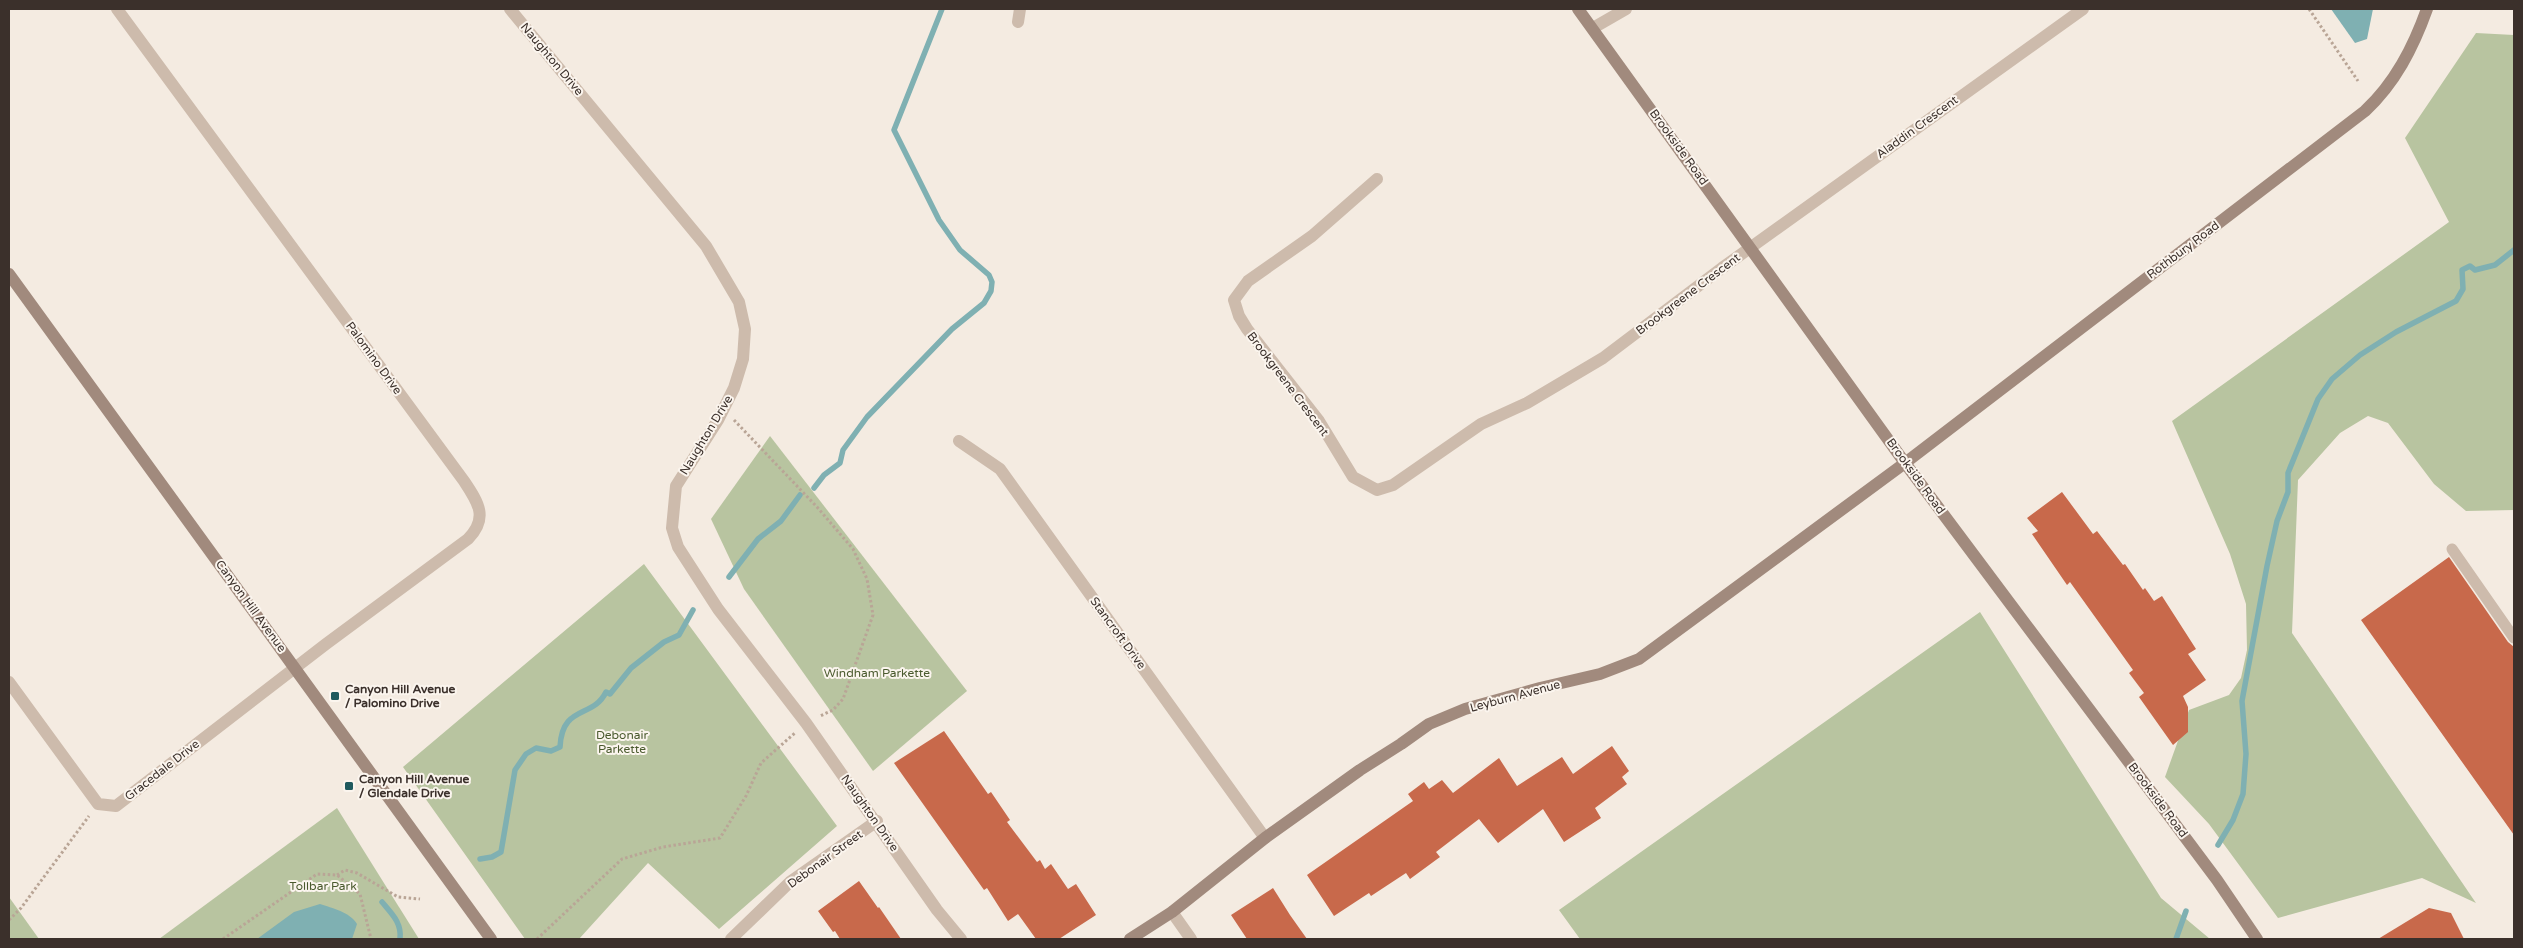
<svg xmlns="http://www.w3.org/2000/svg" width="2523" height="948" font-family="'Varela Round',sans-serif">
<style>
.green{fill:#b8c4a0}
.water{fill:#7fb0b2}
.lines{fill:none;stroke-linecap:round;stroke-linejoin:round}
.stream{stroke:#7fb0b2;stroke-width:5.5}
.building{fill:#c8694b}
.path{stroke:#b9a596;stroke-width:3;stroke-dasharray:2.5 2.5;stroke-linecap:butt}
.lane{stroke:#cdbbac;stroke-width:11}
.street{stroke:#cdbbac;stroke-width:12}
.secondary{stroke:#a18a7d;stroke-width:12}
.poi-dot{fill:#1f5a5e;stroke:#fbf5ee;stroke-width:2}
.labels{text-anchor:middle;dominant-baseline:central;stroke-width:4;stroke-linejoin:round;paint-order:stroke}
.street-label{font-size:12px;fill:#3b302b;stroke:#fbf5ee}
.park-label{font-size:12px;fill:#4a5a2e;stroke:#fbf5ee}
.poi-label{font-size:12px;font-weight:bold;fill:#3b302b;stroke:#fbf5ee;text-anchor:start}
</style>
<rect width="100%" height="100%" fill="#f4ebe1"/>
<!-- green -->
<g class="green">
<path d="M2476,33l38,2v475l-48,1 -32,-27 -46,-61 -20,-7 -28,17 -42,47 -6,153 184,270 -54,-25 -144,40 -69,-94 -44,-47 24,-67 40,-15 12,-17 6,-28 -1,-46 -16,-50 -58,-133 277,-199 -44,-84z"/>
<path d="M770,436l197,255 -94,80 -129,-182 -33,-70z"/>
<path d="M644,564l193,262 -118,103 -71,-66 -69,76h-54l-122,-172z"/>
<path d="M1980,612l181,286 49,41h-630l-21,-29z"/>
<path d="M337,808l82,131h-260z"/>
<path d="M9,897l30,42h-30z"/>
</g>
<!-- water -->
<g class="water">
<path d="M2331,9h42l-6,30 -12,4z"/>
<path d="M320,904c12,4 30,8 37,20l-5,15h-95l37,-27z"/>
</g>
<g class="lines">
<!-- stream -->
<g class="stream">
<path d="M814,488l10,-13 16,-12 3,-13 24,-33 85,-88 32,-26 7,-12 1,-9 -3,-7 -29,-25 -21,-30 -45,-90 48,-121"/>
<path d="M729,577l29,-38 23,-18 19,-26"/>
<path d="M2218,845l15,-25 10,-26 3,-40 -4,-53 25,-135 10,-45 11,-29v-19l30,-74 14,-20 28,-24 36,-23 60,-31 7,-12 -1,-19 8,-4 5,4 20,-5 19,-15"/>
<path d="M480,859l12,-2 9,-5 14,-82 11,-16 10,-6 15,3 9,-4c2,-43 33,-28 46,-55l4,2 21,-26 33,-26 15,-7 14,-25"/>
<path d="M382,902c10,12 20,21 18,37"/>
<path d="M2176,939l10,-28"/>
</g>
</g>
<!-- building -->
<g class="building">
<path d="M2062,492l31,42 4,-3 26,34 2,-1 18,26 2,-2 9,13 8,-5 34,53 -8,5 18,26 -23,16 5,11v25l-15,13 -34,-48 5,-4 -15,-20 4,-3 -63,-88 -3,3 -35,-51 6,-3 -11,-13z"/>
<path d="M2449,557l59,85 6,5v188l-153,-215z"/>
<path d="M944,731l44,63 3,-2 19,28 -3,2 30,40 3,-2 5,9 6,-5 17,25 8,-5 20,31 -37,24h-23l-18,-25 -10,7 -21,-33 -3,2 -90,-127z"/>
<path d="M1612,746l17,25 -7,6 5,7 -32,24 6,10 -37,24 -21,-33 -45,34 -19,-24 -43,33 4,5 -30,22 -4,-6 -35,23 -2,-3 -35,23 -27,-41 106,-74 -5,-7 16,-12 5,7 13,-9 11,13 46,-35 18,28 45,-29 11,17z"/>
<path d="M859,881l19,27 1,-1 22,32h-61l-5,-8 -2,1 -15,-21z"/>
<path d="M1273,888l17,27 17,24h-60l-16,-24z"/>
<path d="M2429,908l22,5 13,26h-86z"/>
</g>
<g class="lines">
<!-- path -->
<g class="path">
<path d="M2309,9l49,72"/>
<path d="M734,420l83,87 36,42 14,30 6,36 -30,84 -10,11 -13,6"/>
<path d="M337,875l8,-5 12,3 41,24 22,2"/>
<path d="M9,920l12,-12 68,-92"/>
<path d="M223,939l94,-65 20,1 23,19 11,45"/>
<path d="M537,939l85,-80 41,-12 57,-9 26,-42 15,-33 35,-31"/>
</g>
<!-- lane -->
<path class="lane" d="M2452,549l62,89"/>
<!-- street -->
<g class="street">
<path d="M510,9l196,237 33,56 6,27 -2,30 -9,29 -16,32 -42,66 -4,42 6,19 40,62 88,114 131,187 24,29"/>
<path d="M1018,22l2,-13"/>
<path d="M1593,28l33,-19"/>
<path d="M1377,179l-65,57 -64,45 -14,19 5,16 8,13 72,92 34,56 24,13 16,-5 88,-61 46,-21 76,-45 119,-90 361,-259"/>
<path d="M959,441l41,28 265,369"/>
<path d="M9,682l89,122 18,2 210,-162 142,-105c21,-21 10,-37 -4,-58l-347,-472"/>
<path d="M1172,912l19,27"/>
<path d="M731,939l59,-57 87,-61"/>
</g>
<!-- secondary -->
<g class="secondary">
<path d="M1578,9l327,454 312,417 40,59"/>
<path d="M9,274l482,665"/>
<path d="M1130,939l42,-27 93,-74 95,-68 41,-26 28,-20 36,-15 75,-21 60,-14 39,-15 266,-196 460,-352c30,-28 48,-63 62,-102"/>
</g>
</g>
<!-- markers -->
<g class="poi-dot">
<rect x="330" y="691" width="10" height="10" rx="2.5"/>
<rect x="344" y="781" width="10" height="10" rx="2.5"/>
</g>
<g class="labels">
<!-- street labels -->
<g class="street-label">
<text transform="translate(552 59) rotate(50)">Naughton Drive</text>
<text transform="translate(1917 127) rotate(-36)">Aladdin Crescent</text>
<text transform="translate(1679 147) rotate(54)">Brookside Road</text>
<text transform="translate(2183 250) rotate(-37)">Rothbury Road</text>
<text transform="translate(1688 294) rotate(-37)">Brookgreene Crescent</text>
<text transform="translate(374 358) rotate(54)">Palomino Drive</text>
<text transform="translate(1288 384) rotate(53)">Brookgreene Crescent</text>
<text transform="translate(706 435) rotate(-59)">Naughton Drive</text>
<text transform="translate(1916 476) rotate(54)">Brookside Road</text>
<text transform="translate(251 606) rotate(54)">Canyon Hill Avenue</text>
<text transform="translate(1118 633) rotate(54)">Stancroft Drive</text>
<text transform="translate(1515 696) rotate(-15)">Leyburn Avenue</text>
<text transform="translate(162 770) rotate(-38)">Gracedale Drive</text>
<text transform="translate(2158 800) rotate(53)">Brookside Road</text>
<text transform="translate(870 813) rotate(55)">Naughton Drive</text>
<text transform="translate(825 859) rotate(-36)">Debonair Street</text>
</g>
<!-- park labels -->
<g class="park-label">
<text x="877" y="673">Windham Parkette</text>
<text x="622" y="735">Debonair<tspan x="622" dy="14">Parkette</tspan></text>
<text x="323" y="886">Tollbar Park</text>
</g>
<!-- poi labels -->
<g class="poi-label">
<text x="345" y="689">Canyon Hill Avenue<tspan x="345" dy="14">/ Palomino Drive</tspan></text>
<text x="359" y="779">Canyon Hill Avenue<tspan x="359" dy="14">/ Glendale Drive</tspan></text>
</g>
</g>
<!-- border -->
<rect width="2523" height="948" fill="none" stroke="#3b302b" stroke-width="20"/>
</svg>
